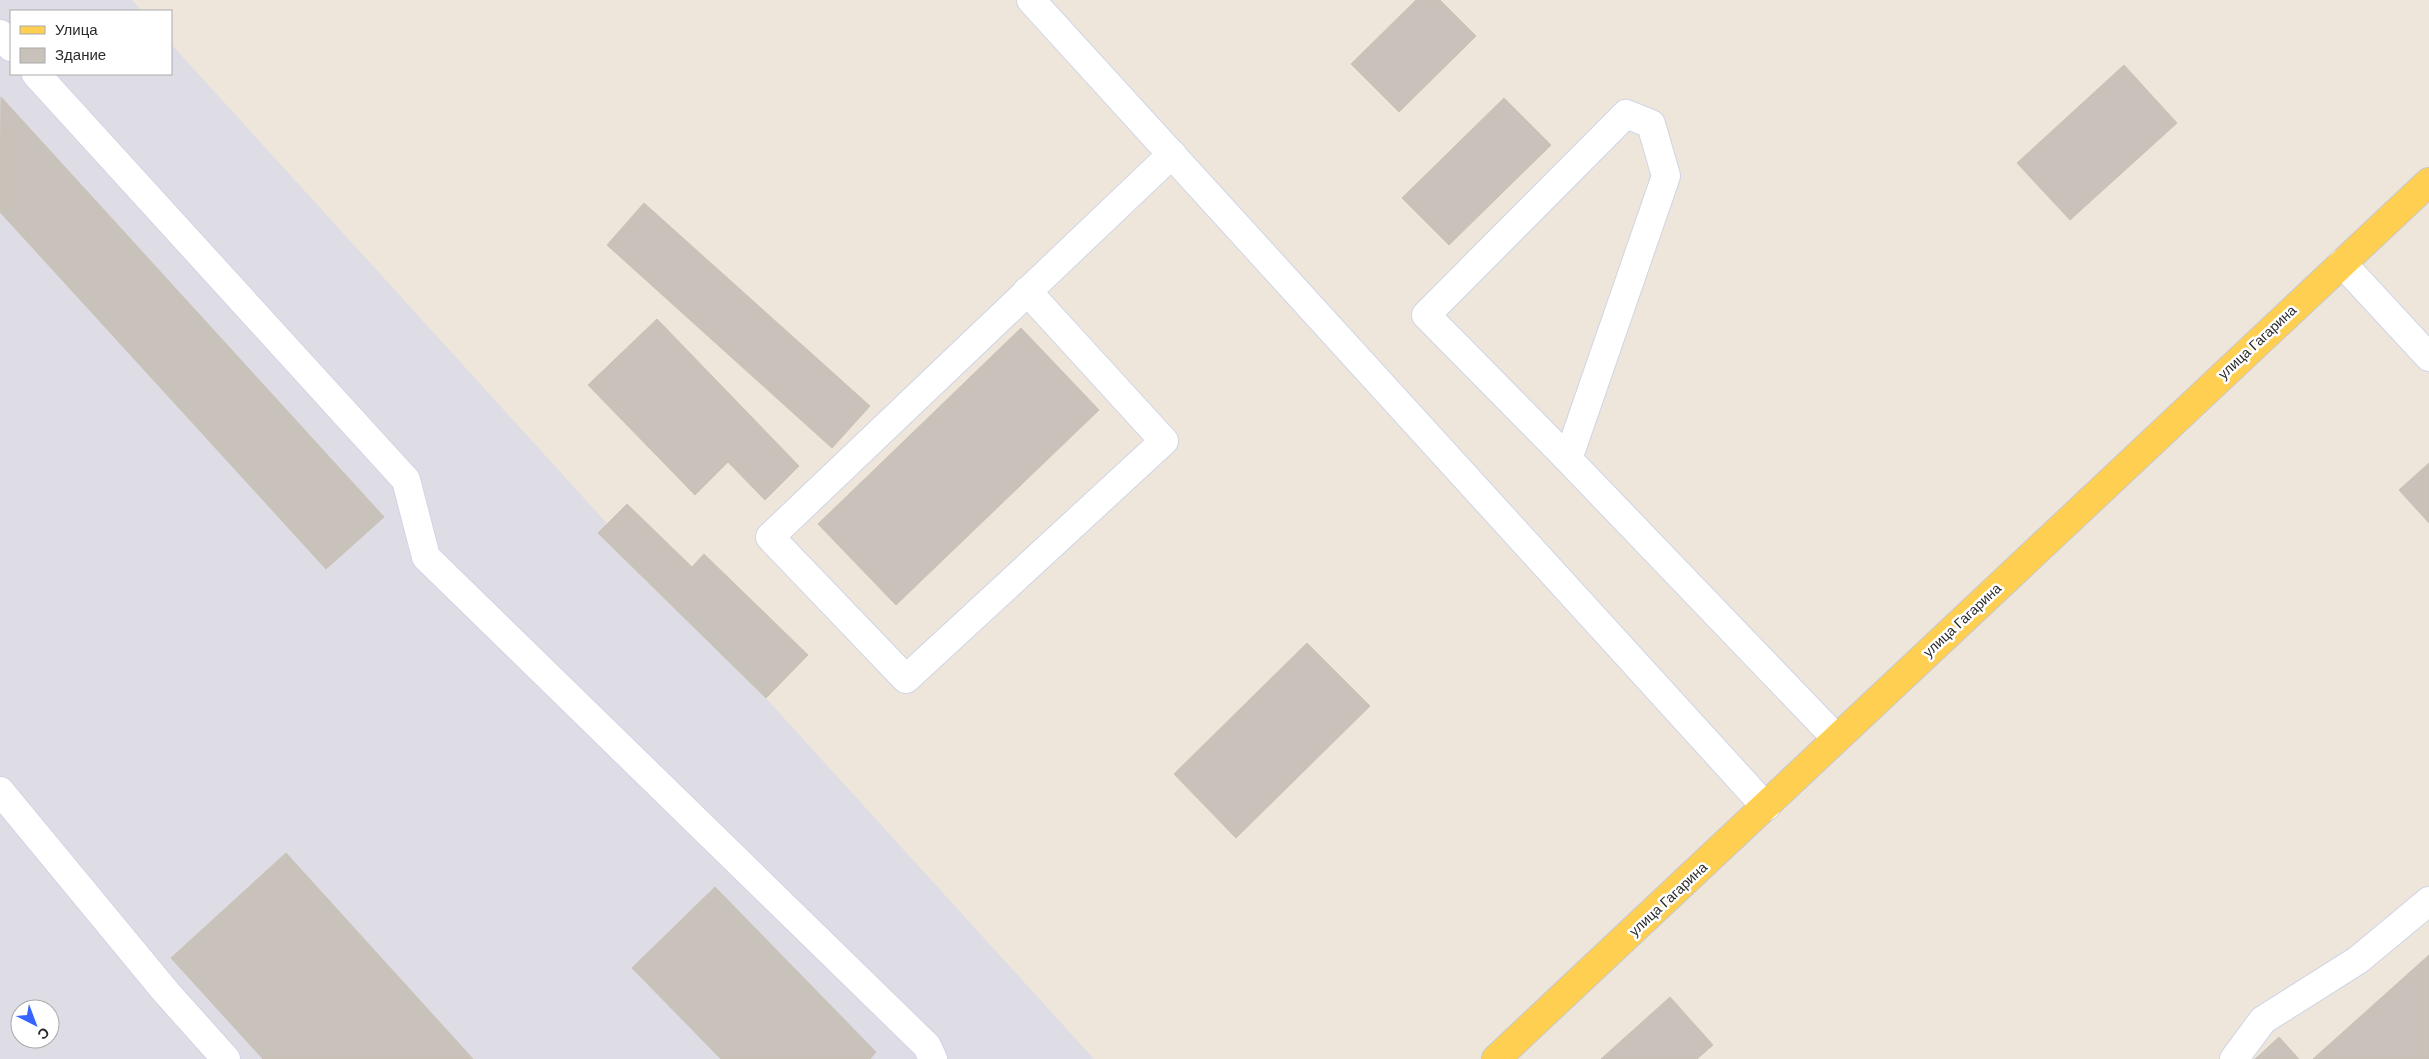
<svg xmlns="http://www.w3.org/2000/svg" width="2429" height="1059" font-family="'DM Sans',sans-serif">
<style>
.industrial{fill:#dedce5;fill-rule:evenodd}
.building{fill:#c9c2bb;stroke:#c9c1b4}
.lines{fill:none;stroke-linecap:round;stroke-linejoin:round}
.minor-casing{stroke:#d0d5e5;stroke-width:30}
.major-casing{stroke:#c8c8c8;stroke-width:30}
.minor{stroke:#fff;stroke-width:28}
.major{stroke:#fecf50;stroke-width:28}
.labels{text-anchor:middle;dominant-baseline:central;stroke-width:5;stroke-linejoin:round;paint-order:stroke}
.street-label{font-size:14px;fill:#2a2a2a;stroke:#fff}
</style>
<rect width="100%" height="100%" fill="#eee5db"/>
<!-- industrial -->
<path class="industrial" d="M0,0h132l10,11h-131v63h160v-30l923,1015h-1094zM20,1009h30v30h-30z"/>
<!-- building -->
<g class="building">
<path d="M1416,0h24l36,36 -77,76 -48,-48z"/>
<path d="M2124,65l53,58 -107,97 -53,-57z"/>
<path d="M1,97l383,420 -58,52 -326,-357z"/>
<path d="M1504,98l47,47 -102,100 -47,-47z"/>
<path d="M644,203l226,203 -38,42 -225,-203z"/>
<path d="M657,319l142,147 -34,34 -37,-38 -33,33 -107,-110z"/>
<path d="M1021,328l78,82 -203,195 -78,-81z"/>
<path d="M2429,463v60l-30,-33z"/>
<path d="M627,504l65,63 12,-13 104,101 -42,43 -168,-165z"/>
<path d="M1307,643l63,63 -134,132 -62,-64z"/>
<path d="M286,853l187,206h-210l-92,-101z"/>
<path d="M715,887l161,165 -6,7h-149l-89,-91z"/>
<path d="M2429,955v104h-116z"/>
<path d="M1670,997l43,48 -16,14h-96z"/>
<path d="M2279,1037l20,22h-44z"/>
</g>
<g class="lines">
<defs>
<g id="minor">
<path d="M1031,0l735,807"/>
<path d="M0,34l11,13"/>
<path d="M36,74l370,406 20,77 501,489 6,13"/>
<path d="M2342,263l87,94"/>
<path d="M1027,291l137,150 -258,238 -136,-142 402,-383"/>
<path d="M1568,459l98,-283 -15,-52 -25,-10 -200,201 142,144 268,279"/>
<path d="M0,791l166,201 60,67"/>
<path d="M2234,1059l29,-39 95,-60 71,-59"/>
</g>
<path id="major" d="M1496,1059l933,-877"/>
</defs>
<!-- minor casing -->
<use href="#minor" class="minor-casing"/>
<!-- major casing -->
<use href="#major" class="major-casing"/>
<!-- minor -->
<use href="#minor" class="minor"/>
<!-- major -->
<use href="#major" class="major"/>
</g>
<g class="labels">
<!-- street labels -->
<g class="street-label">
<text transform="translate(2257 342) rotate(-43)">улица Гагарина</text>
<text transform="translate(1962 620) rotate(-43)">улица Гагарина</text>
<text transform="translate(1668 899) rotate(-43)">улица Гагарина</text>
</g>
</g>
<!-- legend -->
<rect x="10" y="10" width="162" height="65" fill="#ffffff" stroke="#aaaaaa"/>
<rect x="20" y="26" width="25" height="8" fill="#fecf50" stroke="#aaaaaa"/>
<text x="55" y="35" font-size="15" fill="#2a2a2a">Улица</text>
<rect x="20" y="48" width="25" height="15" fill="#c9c2bb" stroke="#aaaaaa"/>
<text x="55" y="60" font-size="15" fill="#2a2a2a">Здание</text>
<!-- north arrow -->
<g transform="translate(35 1024) rotate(138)"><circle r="24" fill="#ffffff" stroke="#aaaaaa"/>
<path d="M0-4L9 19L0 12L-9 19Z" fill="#3763ff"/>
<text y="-8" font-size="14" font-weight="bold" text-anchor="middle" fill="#2a2a2a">С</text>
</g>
</svg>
